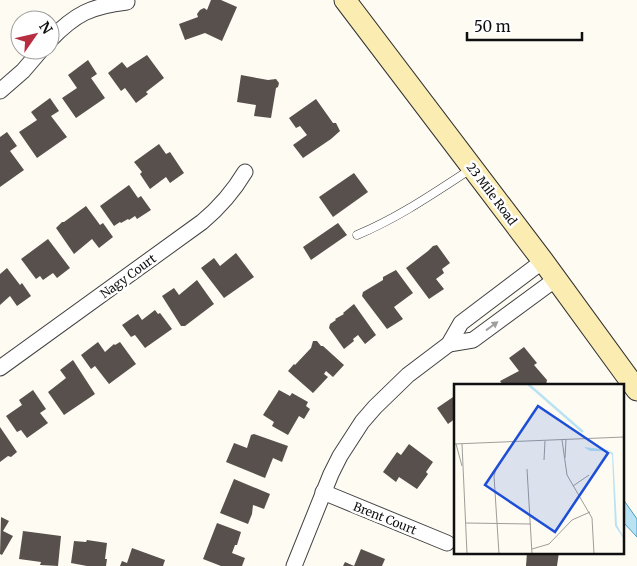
<svg xmlns="http://www.w3.org/2000/svg" width="637" height="566" font-family="Merriweather,serif">
<style>
.water{fill:#b9e3f3;stroke:#449ec7}
.building{fill:#58504c}
.lines{fill:none;stroke-linecap:round;stroke-linejoin:round}
.lane-casing{stroke:#424242;stroke-width:9}
.street-casing{stroke:#424242;stroke-width:17}
.secondary-casing{stroke:#313131;stroke-width:23}
.lane{stroke:#fff;stroke-width:8}
.street{stroke:#fff;stroke-width:15}
.secondary{stroke:#fbecb1;stroke-width:21}
.oneway{fill:#9f9f9f}
.labels{text-anchor:middle;dominant-baseline:central;stroke-width:5;stroke-linejoin:round;paint-order:stroke}
.street-label{font-size:12px;fill:#0f0f0f;stroke:#fff}
.inset-river{fill:none;stroke:#b9e3f3;stroke-width:2.5}
.inset-road{fill:none;stroke:#9e9d98;stroke-width:1}
.view{fill:#1d4ed8;fill-opacity:0.15;stroke:#1d4ed8;stroke-width:2.5}
.inset-edge{fill:none;stroke:#0f0f0f;stroke-width:2.5}
</style>
<rect width="100%" height="100%" fill="#fefbf3"/>
<!-- water -->
<path class="water" d="M623,499l14,20v18l-14,-15z"/>
<!-- building -->
<g class="building">
<path d="M211,0h10l16,7 -15,34 -17,-8 -20,7 -6,-16 19,-7 -1,-3 3,-4 4,-2 3,2z"/>
<path d="M147,55l17,23 -18,14 2,2 -12,9 -11,-15 -4,3 -13,-18 14,-11 5,6z"/>
<path d="M88,60l9,14 -6,4 14,20 -29,20 -14,-20 15,-10 -9,-13z"/>
<path d="M241,75l27,5 8,-1 3,4 -1,4 -2,1 -5,30 -17,-2 2,-11 -19,-3z"/>
<path d="M50,98l9,13 -8,5 16,21 -30,21 -18,-26 18,-12 -6,-8z"/>
<path d="M316,99l17,24h3l4,8 -9,8 -28,19 -10,-13 14,-10 -7,-9 -4,2 -7,-10z"/>
<path d="M7,132l10,14 -7,5 14,19 -24,17v-50z"/>
<path d="M159,144l7,10 4,-2 14,21 -14,10 -4,-6 -16,12 -10,-15 2,-2 -8,-10z"/>
<path d="M354,173l14,19 -35,25 -14,-20z"/>
<path d="M129,185l9,13 3,-2 10,14 -14,9 -2,-3 -6,4 -1,-1 -7,4 -1,-1 -6,4 -14,-20z"/>
<path d="M86,206l14,19 3,-2 10,14 -14,11 -7,-9 -18,15 -18,-26 6,-6h2z"/>
<path d="M338,223l9,12 -36,25 -8,-13z"/>
<path d="M48,239l22,29 -13,10 -4,-5 -10,7 -3,-4 -4,3 -15,-20z"/>
<path d="M437,245l13,18 -8,6 2,4 -8,6 8,10 -15,10 -23,-31 22,-17 5,-5z"/>
<path d="M236,253l18,24 -30,21 -23,-30 13,-10 6,8z"/>
<path d="M7,268l13,17 2,-2 9,13 -14,10 -7,-10 -10,9v-31z"/>
<path d="M396,270l17,23 -19,14 9,12 -16,10 -25,-33 1,-4 20,-12v-3z"/>
<path d="M197,280l17,24 -29,22h-4l-19,-30 12,-8 5,7z"/>
<path d="M354,304l22,31 -11,9 -7,-9 -5,4 1,2 -10,8 -15,-21 1,-4 6,-4 -1,-1 9,-5 -1,-1z"/>
<path d="M155,310l3,4 2,-1 12,16 -27,19 -10,-13 -4,2 -9,-12 16,-11 4,6z"/>
<path d="M313,341h4l4,5h2l21,19 -11,12 -7,-6 -2,3 4,3 -15,16 -25,-22 6,-7 1,1 16,-17z"/>
<path d="M98,342l7,10 9,-8 1,1 5,-3 16,22 -27,20 -14,-18 -4,3 -10,-14z"/>
<path d="M524,347l13,16 -3,2 13,15 -1,5h-43l-3,-4 19,-10 -10,-13z"/>
<path d="M73,360l22,34 -31,21 -16,-23 18,-14 -6,-8z"/>
<path d="M33,390l13,19 -6,4 8,10 -21,15 -6,-8 -4,2 -11,-16 16,-11 -3,-5z"/>
<path d="M279,390l11,6 2,-3 16,9 -2,4 4,3 -6,10 -5,-3 -11,19 -16,-9 2,-4 -11,-7z"/>
<path d="M456,395v23l-8,6 -11,-16z"/>
<path d="M0,427l17,25 -6,5 -3,-1 -8,6z"/>
<path d="M254,434l34,12 -6,16 -9,-4 -8,20 -39,-16 8,-19 13,5 4,-13z"/>
<path d="M409,444l24,18 -7,10 2,2 -11,15 -18,-12 -3,5 -13,-10 14,-20 4,3z"/>
<path d="M234,479l36,15 -6,15 -11,-4 -1,9 -4,10 -28,-11z"/>
<path d="M1,517l8,4 -6,10 10,5 -11,19 -2,-1z"/>
<path d="M217,523l24,9 -4,13h-2l-3,8 13,5 -3,8h-21l-18,-7z"/>
<path d="M23,531l38,5 -3,30 -18,-1 1,-3 -22,-3z"/>
<path d="M87,540l20,3 -2,16h2l-1,7h-19l-16,-3 3,-22 12,1z"/>
<path d="M132,548l33,12 -2,6h-43l2,-5 5,2z"/>
<path d="M361,549l24,10 -3,7h-39l2,-4 9,4z"/>
<path d="M527,552h32l-2,14h-31z"/>
</g>
<g class="lines">
<defs>
<path id="lane" d="M357,235c41,-17 77,-42 114,-66"/>
<g id="street">
<path d="M50,40c25,-26 41,-34 77,-38"/>
<path d="M0,91l23,-20 18,-21"/>
<path d="M449,344l24,-4 83,-61"/>
<path d="M0,368l202,-146c18,-15 31,-30 43,-50"/>
<path d="M323,492l124,51"/>
<path d="M294,566l37,-92 9,-18 22,-34 13,-15 33,-32 41,-31 12,-21 82,-62"/>
</g>
<path id="secondary" d="M345,0l198,261 94,129"/>
</defs>
<!-- lane casing -->
<use href="#lane" class="lane-casing"/>
<!-- street casing -->
<use href="#street" class="street-casing"/>
<!-- secondary casing -->
<use href="#secondary" class="secondary-casing"/>
<!-- lane -->
<use href="#lane" class="lane"/>
<!-- street -->
<use href="#street" class="street"/>
<!-- secondary -->
<use href="#secondary" class="secondary"/>
</g>
<!-- one-way arrows -->
<defs><path id="oneway-solid" d="M-6-.8H1V-3.2L6.5 0L1 3.2V.8H-6Z" transform="scale(1.25)"/></defs>
<use class="oneway" href="#oneway-solid" transform="translate(492 326) rotate(-36)"/>
<g class="labels">
<!-- street labels -->
<g class="street-label">
<text transform="translate(492 194) rotate(53)">23 Mile Road</text>
<text transform="translate(128 276) rotate(-36)">Nagy Court</text>
<text transform="translate(385 518) rotate(22)">Brent Court</text>
</g>
</g>
<!-- overview -->
<g transform="translate(454 384)">
<rect width="170" height="170" fill="#fefbf3"/>
<path d="M130,63l24,3 5,3 4,72 7,13v16v-15l-9,-13 -3,-71 -3,-4h-19z" fill="#b9e3f3"/>
<path class="inset-river" d="M74,0l55,48"/>
<path class="inset-road" d="M108,56l5,35 25,43 2,36M0,60l170,-7M2,60l6,22M8,60l5,110M111,74l1,-19M90,76l1,-19M42,85l-2,7 5,78M73,85l5,85M119,102l16,-11M12,139l65,1M78,165l17,-5 23,-24 18,-8"/>
<path class="view" d="M84,22l70,47 -53,79 -70,-47z"/>
<rect width="170" height="170" class="inset-edge"/>
</g>
<!-- north arrow -->
<g transform="translate(35 35) rotate(56)"><circle r="24" fill="#ffffff" stroke="#9f9f9f"/>
<path d="M0-4L9 19L0 12L-9 19Z" fill="#b92d40"/>
<text y="-8" font-size="14" font-weight="bold" text-anchor="middle" fill="#0f0f0f">N</text>
</g>
<!-- scale -->
<path d="M467 32v8h115v-8" fill="none" stroke="#0f0f0f" stroke-width="2.5"/>
<text x="474" y="32" font-size="15" fill="#0f0f0f" stroke="#ffffff" stroke-width="4" paint-order="stroke">50 m</text>
</svg>
